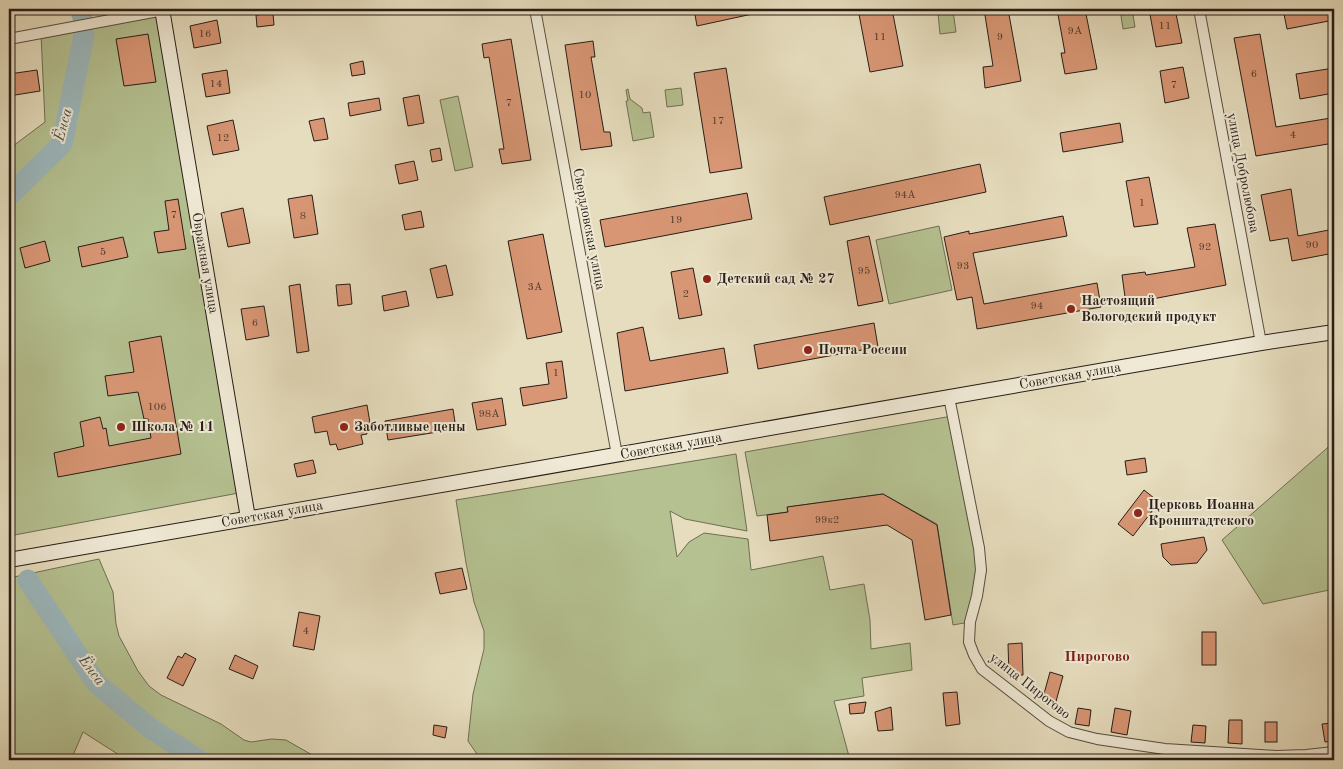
<svg xmlns="http://www.w3.org/2000/svg" width="1343" height="769" font-family="'Old Standard TT',serif">
<style>
.green{fill:#b5c191;stroke:#6e6f54}
.lines{fill:none;stroke-linecap:round;stroke-linejoin:round}
.river{stroke:#9cb8bd;stroke-width:21}
.building{fill:#d89674;stroke:#271d16}
.street-casing{stroke:#574d40;stroke-width:12}
.secondary-casing{stroke:#271d16;stroke-width:16}
.street{stroke:#efe9d5;stroke-width:10}
.secondary{stroke:#efe9d5;stroke-width:14}
.poi-dot{fill:#8f2418;stroke:#efe9d5;stroke-width:2}
.labels{text-anchor:middle;dominant-baseline:central;stroke-width:4;stroke-linejoin:round;paint-order:stroke}
.number-label{font-size:11px;fill:#533b2e}
.street-label{font-size:14px;fill:#271d16;stroke:#efe9d5}
.poi-label{font-size:14px;font-weight:bold;fill:#271d16;stroke:#efe9d5;text-anchor:start}
.water-label{font-size:15px;font-style:italic;fill:#4a4c48;stroke:#efe9d5}
.neighbourhood-label{font-size:15px;font-weight:bold;fill:#7a1f14;stroke:#efe9d5}
</style>
<rect width="100%" height="100%" fill="#e6ddbe"/>
<filter id="stains"><feTurbulence type="fractalNoise" baseFrequency=".004" numOctaves="4"/><feColorMatrix values="0 0 0 0 .2 0 0 0 0 .09 0 0 0 0 .02 0 0 0 .5 -.17"/></filter>
<radialGradient id="worn" r=".72"><stop offset=".6" stop-color="#630" stop-opacity="0"/><stop offset="1" stop-color="#630" stop-opacity=".3"/></radialGradient>
<!-- green -->
<g class="green">
<path d="M1120,9h12l3,18 -12,2z"/>
<path d="M162,10l82,482 -235,44v-387l36,-27 -4,-88z"/>
<path d="M953,11l3,21 -16,2 -2,-21z"/>
<path d="M681,88l2,17 -16,2 -2,-17z"/>
<path d="M628,89l2,10 12,9 1,5 7,-1 4,25 -21,4 -7,-40h2l-2,-11z"/>
<path d="M458,96l15,71 -18,4 -15,-71z"/>
<path d="M939,226l13,64 -63,14 -13,-64z"/>
<path d="M952,416l27,132 -9,74 -17,3 -16,-101 -54,-30 -95,13v5l-31,4 -12,-64z"/>
<path d="M1334,442v147l-71,15 -41,-64z"/>
<path d="M736,454l11,77 -62,-12 -15,-8 7,46 12,-15 15,-9 44,6 3,31 72,-14 7,34 34,-6 6,36 1,29 39,-6 2,27 -50,8 2,18 -30,5 16,59h-369l-13,-19 5,-47 11,-45v-18l-10,-29 -8,-39 -10,-63z"/>
<path d="M99,559l14,33 3,32 3,12 19,35 11,15 12,9 60,29 23,16 7,2 21,-3 14,1 35,20h-194l-44,-28 -12,28h-62v-182z"/>
</g>
<g class="lines">
<!-- river -->
<g class="river">
<path d="M81,9l1,6"/>
<path d="M9,196l53,-52 22,-109"/>
<path d="M28,580l69,104 53,44 49,32"/>
</g>
</g>
<!-- building -->
<g class="building">
<path d="M694,9h63v4l-60,13z"/>
<path d="M858,9h34l11,57 -33,6z"/>
<path d="M984,9h24l13,72 -36,7 -2,-21 10,-1z"/>
<path d="M1057,9h28l12,60 -32,5 -4,-21h4z"/>
<path d="M1149,9h26l7,34 -26,4z"/>
<path d="M1283,9h51v11l-47,9z"/>
<path d="M273,13l1,12 -17,2 -1,-12z"/>
<path d="M217,20l4,23 -27,5 -4,-22z"/>
<path d="M148,34l8,48 -32,4 -8,-47z"/>
<path d="M1260,34l16,93 55,-9 3,25 -78,13 -22,-118z"/>
<path d="M511,39l20,121 -29,4 -3,-15h5l-15,-92 -5,1 -2,-14z"/>
<path d="M593,41l2,16h-4l13,75h6l2,14 -31,4 -16,-105z"/>
<path d="M363,61l2,13 -13,2 -2,-12z"/>
<path d="M1183,67l6,31 -24,5 -5,-32z"/>
<path d="M726,68l16,100 -32,5 -16,-100z"/>
<path d="M1334,68v25l-34,6 -4,-25z"/>
<path d="M37,70l3,21 -31,5v-22z"/>
<path d="M227,70l3,23 -24,4 -4,-23z"/>
<path d="M419,95l5,28 -16,3 -5,-28z"/>
<path d="M379,98l2,12 -31,6 -2,-13z"/>
<path d="M324,118l4,21 -14,2 -5,-20z"/>
<path d="M233,120l6,30 -26,5 -6,-29z"/>
<path d="M1120,123l3,19 -60,10 -3,-19z"/>
<path d="M440,148l2,12 -10,2 -2,-12z"/>
<path d="M414,161l4,19 -19,4 -4,-19z"/>
<path d="M980,164l6,28 -156,33 -6,-28z"/>
<path d="M1149,177l9,47 -24,3 -8,-46z"/>
<path d="M1291,189l7,47 36,-7v24l-42,8 -4,-23 -18,3 -9,-46z"/>
<path d="M747,193l5,26 -147,28 -5,-27z"/>
<path d="M312,195l6,39 -24,4 -6,-39z"/>
<path d="M178,199l8,50 -28,4 -4,-21 15,-2 -4,-29z"/>
<path d="M243,208l7,35 -22,4 -7,-34z"/>
<path d="M421,211l3,16 -19,3 -3,-15z"/>
<path d="M1063,216l4,20 -94,17 11,51 113,-21 4,24 -124,22 -5,-32 -15,3 -13,-63 25,-6v3z"/>
<path d="M1215,224l11,61 -100,19 -4,-29 23,-3 1,3 49,-8 -8,-39z"/>
<path d="M543,234l19,98 -35,7 -19,-98z"/>
<path d="M869,236l14,65 -25,5 -11,-65z"/>
<path d="M123,237l5,20 -46,10 -4,-20z"/>
<path d="M45,241l5,20 -25,7 -5,-20z"/>
<path d="M446,265l7,30 -16,3 -7,-29z"/>
<path d="M693,268l9,47 -23,4 -8,-47z"/>
<path d="M300,284l9,67 -12,2 -8,-67z"/>
<path d="M350,284l2,20 -14,2 -2,-21z"/>
<path d="M406,291l3,15 -25,5 -2,-15z"/>
<path d="M264,306l5,30 -23,4 -5,-31z"/>
<path d="M874,323l4,24 -120,22 -4,-24z"/>
<path d="M643,327l7,34 74,-13 4,25 -103,18 -8,-58z"/>
<path d="M161,336l20,118 -123,23 -4,-24 30,-7 -4,-24 20,-5 3,12 3,-1 3,18 42,-8 -3,-19h-4l-6,-27 -30,4 -3,-20 29,-4 -5,-30z"/>
<path d="M562,361l5,37 -44,8 -3,-18 29,-4 -3,-21z"/>
<path d="M502,398l4,27 -29,5 -5,-27z"/>
<path d="M367,405l3,18 -5,1 2,10 -6,1 2,9 -25,6 -2,-6 -6,1 -3,-14 -12,2 -3,-16z"/>
<path d="M453,409l3,20 -68,11 -3,-19z"/>
<path d="M1145,458l2,14 -20,3 -2,-14z"/>
<path d="M313,460l3,13 -19,4 -3,-13z"/>
<path d="M1144,490l15,12 -26,34 -15,-12z"/>
<path d="M883,494l54,31 14,90 -26,5 -13,-80 -25,-15 -117,16 -3,-26 21,-3 -1,-5z"/>
<path d="M1204,537l3,13 -10,13 -26,2 -8,-8 -2,-13z"/>
<path d="M462,568l5,21 -27,5 -5,-21z"/>
<path d="M299,612l21,4 -6,34 -21,-4z"/>
<rect x="1202" y="632" width="14" height="33"/>
<path d="M1022,643l1,32h-14l-1,-31z"/>
<path d="M185,653l11,6 -13,27 -16,-8 11,-22 4,2z"/>
<path d="M235,655l23,11 -5,13 -24,-10z"/>
<path d="M1050,672l13,4 -8,29 -13,-4z"/>
<path d="M957,692l3,32 -14,2 -3,-33z"/>
<path d="M866,702l-2,11 -14,1 -1,-10z"/>
<path d="M891,707l2,23 -15,1 -3,-19z"/>
<path d="M1078,708l13,2 -2,16 -14,-2z"/>
<path d="M1115,708l16,3 -4,24 -16,-3z"/>
<path d="M1229,720h13v24l-14,-1z"/>
<rect x="1265" y="722" width="12" height="20"/>
<path d="M1332,723l2,18 -9,1 -3,-18z"/>
<path d="M434,725l13,2 -2,11 -12,-3z"/>
<path d="M1193,725l13,1 -1,17 -14,-1z"/>
</g>
<g class="lines">
<defs>
<g id="street">
<path d="M535,9l82,446"/>
<path d="M1199,9l62,334"/>
<path d="M9,39l160,-30"/>
<path d="M949,397l30,151 2,22 -4,26 -7,26 -1,20 5,13 8,14 67,52 20,11 28,7 68,10 111,7 30,-1 28,-3"/>
</g>
<g id="secondary">
<path d="M162,9l86,509"/>
<path d="M9,560l1252,-217 73,-11"/>
</g>
</defs>
<!-- street casing -->
<use href="#street" class="street-casing"/>
<!-- secondary casing -->
<use href="#secondary" class="secondary-casing"/>
<!-- street -->
<use href="#street" class="street"/>
<!-- secondary -->
<use href="#secondary" class="secondary"/>
</g>
<!-- markers -->
<g class="poi-dot">
<circle cx="707" cy="279" r="5"/>
<circle cx="1071" cy="309" r="5"/>
<circle cx="808" cy="350" r="5"/>
<circle cx="121" cy="427" r="5"/>
<circle cx="344" cy="427" r="5"/>
<circle cx="1138" cy="513" r="5"/>
</g>
<g class="labels">
<!-- number labels -->
<g class="number-label">
<text x="1165" y="26">11</text>
<text x="1075" y="31">9А</text>
<text x="205" y="34">16</text>
<text x="880" y="37">11</text>
<text x="1000" y="37">9</text>
<text x="1254" y="74">6</text>
<text x="216" y="84">14</text>
<text x="1174" y="85">7</text>
<text x="585" y="95">10</text>
<text x="509" y="103">7</text>
<text x="718" y="121">17</text>
<text x="1293" y="135">4</text>
<text x="223" y="138">12</text>
<text x="905" y="195">94А</text>
<text x="1142" y="203">1</text>
<text x="174" y="215">7</text>
<text x="303" y="216">8</text>
<text x="676" y="220">19</text>
<text x="1312" y="245">90</text>
<text x="1205" y="247">92</text>
<text x="103" y="252">5</text>
<text x="963" y="266">93</text>
<text x="864" y="271">95</text>
<text x="535" y="287">3А</text>
<text x="686" y="294">2</text>
<text x="1037" y="306">94</text>
<text x="255" y="323">6</text>
<text x="556" y="373">1</text>
<text x="157" y="407">106</text>
<text x="489" y="414">98А</text>
<text x="827" y="520">99к2</text>
<text x="306" y="631">4</text>
</g>
<!-- street labels -->
<g class="street-label">
<text transform="translate(1243 173) rotate(79)">улица Добролюбова</text>
<text transform="translate(589 229) rotate(79)">Свердловская улица</text>
<text transform="translate(205 263) rotate(80)">Овражная улица</text>
<text transform="translate(1070 376) rotate(-10)">Советская улица</text>
<text transform="translate(671 446) rotate(-10)">Советская улица</text>
<text transform="translate(272 514) rotate(-10)">Советская улица</text>
<text transform="translate(1030 686) rotate(38)">улица Пирогово</text>
</g>
<!-- poi labels -->
<g class="poi-label">
<text x="717" y="279">Детский сад № 27</text>
<text x="1081" y="301">Настоящий<tspan x="1081" dy="16">Вологодский продукт</tspan></text>
<text x="818" y="350">Почта России</text>
<text x="131" y="427">Школа № 11</text>
<text x="354" y="427">Заботливые цены</text>
<text x="1148" y="505">Церковь Иоанна<tspan x="1148" dy="16">Кронштадтского</tspan></text>
</g>
<!-- water labels -->
<g class="water-label">
<text transform="translate(64 125) rotate(-75)">Ёнса</text>
<text transform="translate(91 671) rotate(53)">Ёнса</text>
</g>
<!-- neighbourhood labels -->
<g class="neighbourhood-label">
<text x="1097" y="657">Пирогово</text>
</g>
</g>
<!-- margin -->
<rect width="1343" height="769" fill="none" stroke="#e6ddbe" stroke-width="30"/>
<rect x="10" y="10" width="1323" height="749" fill="none" stroke="#271d16" stroke-width="2.5"/>
<rect x="15" y="15" width="1313" height="739" fill="none" stroke="#271d16"/>
<rect width="100%" height="100%" filter="url(#stains)"/>
<rect width="100%" height="100%" fill="url(#worn)"/>
</svg>
